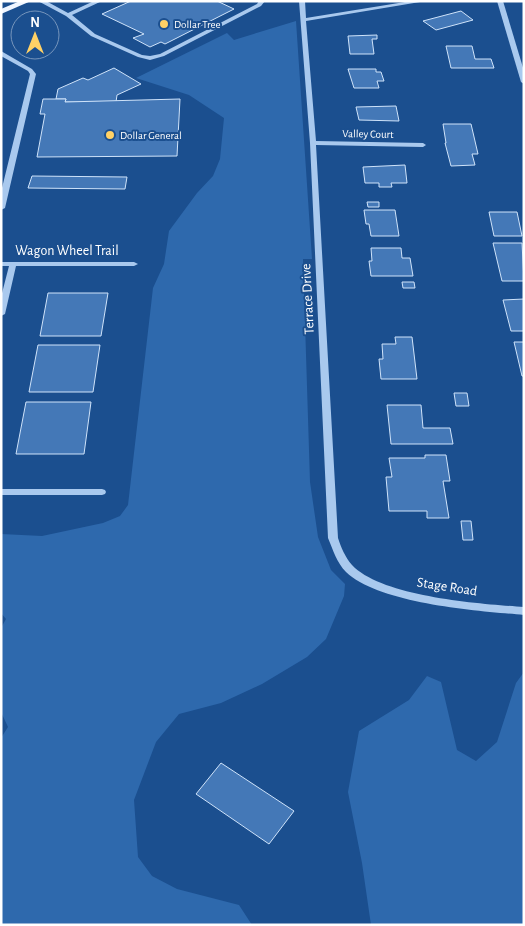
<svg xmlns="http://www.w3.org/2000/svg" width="525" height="926" font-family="'Alegreya Sans',sans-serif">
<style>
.green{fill:#2e69ad}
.building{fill:#4478b7;stroke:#cfe3fa}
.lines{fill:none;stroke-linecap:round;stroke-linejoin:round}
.minor{fill:#a9c9ee;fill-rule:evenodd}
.major{fill:#f0f6ff;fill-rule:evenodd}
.poi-dot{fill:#ffd166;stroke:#1b4f8f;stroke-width:2}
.labels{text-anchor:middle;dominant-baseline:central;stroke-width:4;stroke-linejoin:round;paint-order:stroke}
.far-poi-label{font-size:11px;fill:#fff;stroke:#1b4f8f;text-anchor:start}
.far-street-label{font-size:11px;fill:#fff;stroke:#1b4f8f}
.street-label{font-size:14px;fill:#fff;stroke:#1b4f8f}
</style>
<rect width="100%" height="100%" fill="#1b4f8f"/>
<!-- green -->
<g class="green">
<path d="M296,21l16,238h-9l7,223 8,55 13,33 14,14 -1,12 -18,43 -19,18 -45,27 -41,19 -42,11 -23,28 -22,58 4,57 14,19 25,13 62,16 13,20h-251v-187l7,-11 -7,-15v-84l5,-9 -5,-6v-79l41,2 61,-13 17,-7 8,-11 25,-217 11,-24 5,-33 28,-38 16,-17 7,-17 4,-41 -35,-23 -53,-17 91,-45 7,7z"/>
<path d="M524,672v253h-153l-9,-62 -14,-71 11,-61 50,-31 18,-24 14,6 16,68 19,11 21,-19 19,-59z"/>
</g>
<!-- building -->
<g class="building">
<path d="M131,1h86l17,8 -69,35 -4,-2 -11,5 -17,-9 11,-4 -42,-20z"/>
<path d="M461,11l12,9 -37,10 -13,-9z"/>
<path d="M377,35v4h-5l2,15h-24l-2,-18z"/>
<path d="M446,46h26l3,13h16l3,9h-43z"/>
<path d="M114,68l27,16 -24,11 -1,7h-51l1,-3h-10l2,-10 25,-11 5,2z"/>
<path d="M348,69h28v3h5l3,9h-7l2,7h-25z"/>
<path d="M43,99h23l-1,3 115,-3 -3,57 -140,1 8,-43h-5z"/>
<path d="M396,106l3,15 -40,-1 -3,-13z"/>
<path d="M443,124h28l7,30h-6l3,11 -24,1 -6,-23h1z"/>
<path d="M405,165l2,18h-16l1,4h-13v-4h-14l-2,-16z"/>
<path d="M32,176l95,1 -2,12 -97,-1z"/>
<path d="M367,202h12v5h-11z"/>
<path d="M364,210h31l4,26h-28l-2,-12h-3z"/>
<path d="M489,212h28l5,24h-28z"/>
<path d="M493,243h29l2,38h-22z"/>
<path d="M371,248h30l1,10h8l3,18h-42l-2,-15h3z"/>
<path d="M402,282h12l1,6h-12z"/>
<path d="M48,293h60l-7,43h-61z"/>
<path d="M524,299v32h-13l-8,-31z"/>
<path d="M395,337h17l5,42h-36l-2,-20h4l-1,-15h14z"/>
<path d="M514,342h10v34h-2z"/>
<path d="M38,345h62l-7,47h-64z"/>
<path d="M454,393h13l2,13h-13z"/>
<path d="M26,402h65l-7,52h-68z"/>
<path d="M387,405h34l2,23h27l3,16h-62z"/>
<path d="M425,455h21l4,26h-7l6,37h-22v-7h-38l-3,-34h6l-3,-19h36z"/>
<path d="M461,521h10l2,19h-10z"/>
<path d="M221,763l73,48 -25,33 -73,-50z"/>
</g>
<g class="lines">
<!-- minor -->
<g class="minor">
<path d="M38,1h8l22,12 26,-12h8l-30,14 23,19 47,21 8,1 10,-2 97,-50 2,-3h6l-4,5 -97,50 -14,4 -12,-3 -47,-21 -25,-20z"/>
<path d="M299,1h6l1,17 105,-17h15l-120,20 10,120 107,2 3,2 -3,2 -107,-2 22,393c3,9 7,19 14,27 30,32 129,39 172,42v8c-46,-4 -144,-11 -178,-43 -9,-9 -13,-22 -18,-34l-18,-395z"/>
<path d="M497,1h6l21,70v13l-3,-2z"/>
<path d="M1,51l31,18 4,5 -31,134 -4,2v-18l29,-118 -2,-3 -27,-15z"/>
<path d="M1,262h133l4,2 -4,2h-118l-11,48 -4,2v-19l8,-31h-8z"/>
<path d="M1,489h101l3,1 1,2 -1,2 -3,1h-101z"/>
</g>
<!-- major -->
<path class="major" d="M20,1h11l-30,13v-5z"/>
</g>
<!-- markers -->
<g class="poi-dot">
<circle cx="164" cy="24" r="5"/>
<circle cx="110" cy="135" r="5"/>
</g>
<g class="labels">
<!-- far-poi labels -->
<g class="far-poi-label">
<text x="174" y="24">Dollar Tree</text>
<text x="120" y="135">Dollar General</text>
</g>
<!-- far-street labels -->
<g class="far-street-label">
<text transform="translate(368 134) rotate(1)">Valley Court</text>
</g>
<!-- street labels -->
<g class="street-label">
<text x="67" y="251">Wagon Wheel Trail</text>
<text transform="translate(308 299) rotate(-93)">Terrace Drive</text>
<text transform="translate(447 587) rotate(9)">Stage Road</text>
</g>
</g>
<!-- border -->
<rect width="525" height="926" fill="none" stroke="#ffffff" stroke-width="5"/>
<!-- north arrow -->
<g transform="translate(35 35)"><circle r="24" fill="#1b4f8f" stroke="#7695bc"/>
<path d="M0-4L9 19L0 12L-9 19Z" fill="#ffd166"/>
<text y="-8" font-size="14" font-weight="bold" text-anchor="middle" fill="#ffffff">N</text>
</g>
</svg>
